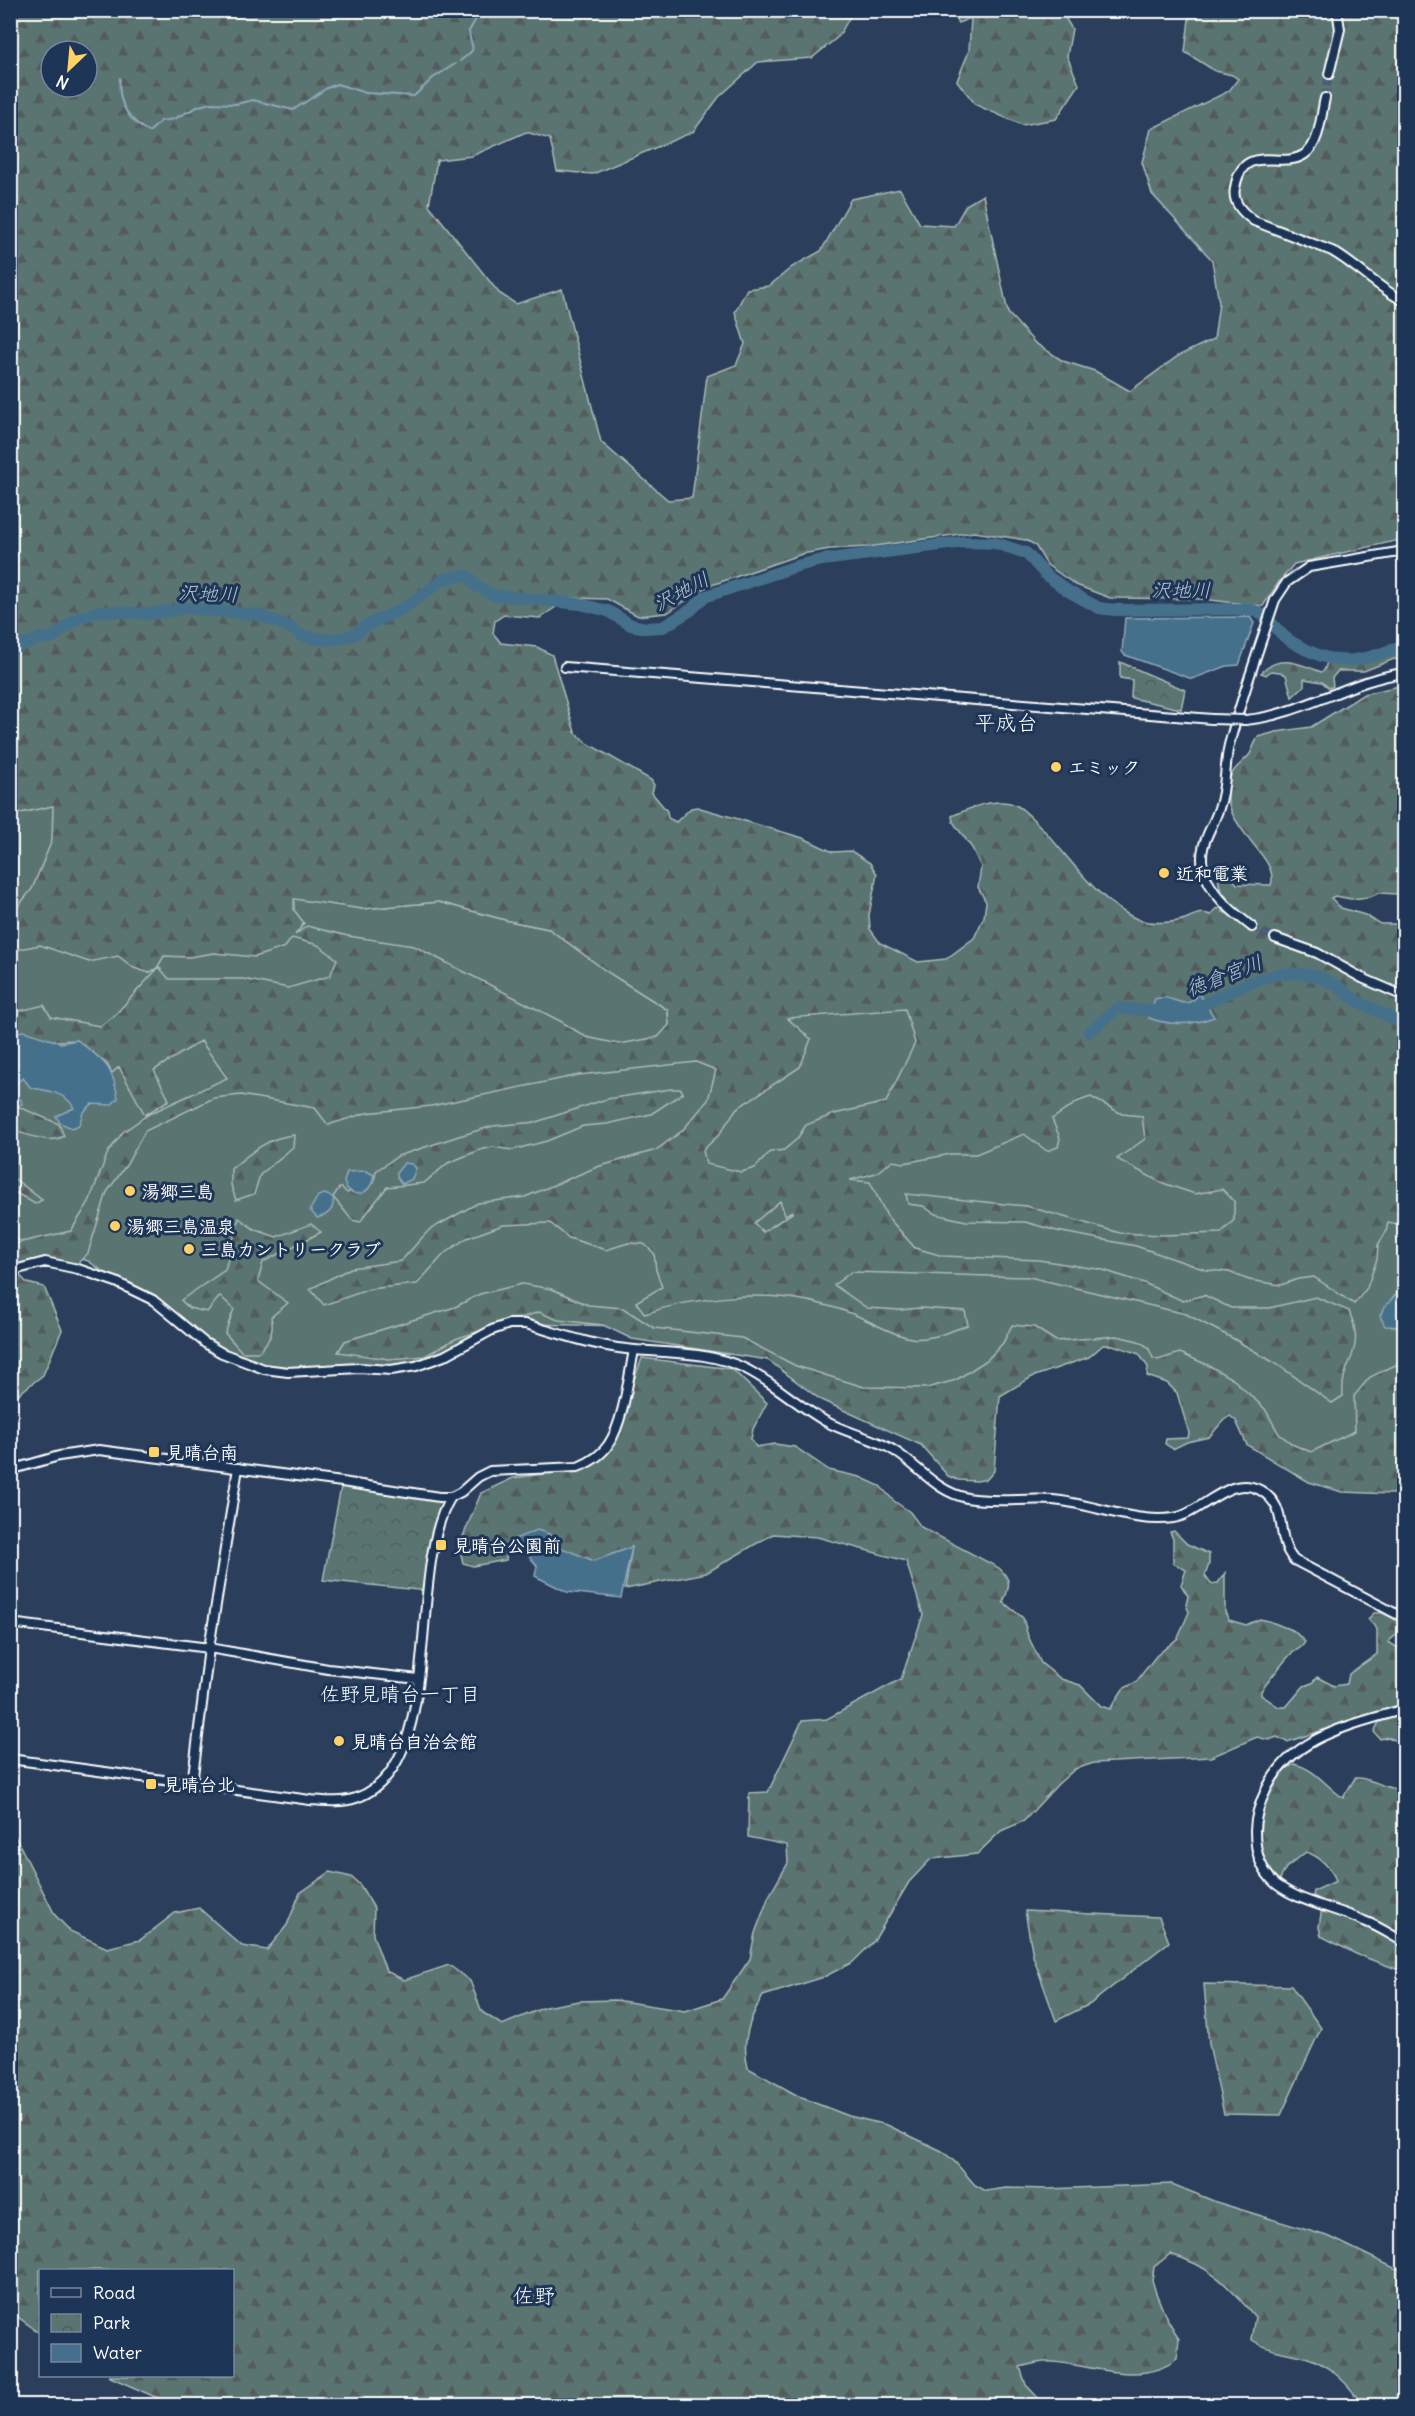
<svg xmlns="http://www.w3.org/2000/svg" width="1415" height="2416" font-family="Delius,'Klee One',sans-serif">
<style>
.grass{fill:#5a7471;stroke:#acbab8;stroke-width:1.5}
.forest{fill:url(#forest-firs);stroke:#acbab8;stroke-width:1.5;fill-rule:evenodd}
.park{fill:url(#park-crowns);stroke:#acbab8;stroke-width:1.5}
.water{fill:#456f8c;stroke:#8fa9ba;stroke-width:1.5}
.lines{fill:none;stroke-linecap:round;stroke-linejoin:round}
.stream{stroke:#8fa9ba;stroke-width:2}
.river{stroke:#456f8c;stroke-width:12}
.secondary-tunnel{stroke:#4b5b74;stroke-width:8;stroke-dasharray:8 4;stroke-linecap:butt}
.secondary-casing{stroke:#fff;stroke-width:12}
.secondary{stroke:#1d3557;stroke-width:8}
.secondary-bridge-casing{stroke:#fff;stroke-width:12;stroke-linecap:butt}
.secondary-bridge{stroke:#1d3557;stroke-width:8}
.poi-dot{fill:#ffd166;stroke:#1d3557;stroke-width:2}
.labels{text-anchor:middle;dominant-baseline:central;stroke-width:6;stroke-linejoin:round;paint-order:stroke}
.poi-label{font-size:18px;font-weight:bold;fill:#fff;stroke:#1d3557;text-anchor:start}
.water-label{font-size:20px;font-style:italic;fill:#b5c5d1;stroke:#1d3557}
.neighbourhood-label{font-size:20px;fill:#fff;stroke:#1d3557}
.quarter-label{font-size:21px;fill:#fff;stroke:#1d3557}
</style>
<defs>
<pattern id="forest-firs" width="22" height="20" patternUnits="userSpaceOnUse" patternTransform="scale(1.5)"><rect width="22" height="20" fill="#5a7471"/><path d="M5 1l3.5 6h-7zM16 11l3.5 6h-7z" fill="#525c5b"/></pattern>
<pattern id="park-crowns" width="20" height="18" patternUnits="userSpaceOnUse" patternTransform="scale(1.5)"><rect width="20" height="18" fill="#5a7471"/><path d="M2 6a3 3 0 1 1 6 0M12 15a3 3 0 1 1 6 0" fill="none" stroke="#525c5b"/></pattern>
</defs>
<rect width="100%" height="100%" fill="#2b3e5b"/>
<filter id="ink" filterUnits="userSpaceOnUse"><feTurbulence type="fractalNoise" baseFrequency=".0167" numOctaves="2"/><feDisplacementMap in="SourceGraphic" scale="12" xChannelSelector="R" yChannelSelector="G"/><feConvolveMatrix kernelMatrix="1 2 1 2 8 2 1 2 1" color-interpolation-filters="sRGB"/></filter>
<g filter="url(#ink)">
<!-- grass -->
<path class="grass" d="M130,787l48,31 184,91 77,-7 70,19 40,8 60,44 59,37 1,15 300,-51 423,241 12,3v151l-44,59 -16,24h-47l-148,-92 -13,-15h-38l-206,53 -81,-17 -62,-30 -121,-25 -107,-2 -29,6 -48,26 -47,13 -121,1 -54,-17 -134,-92 -77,-23v-423z"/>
<!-- forest -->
<g class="forest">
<path d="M11,11h842l-14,25 -27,22 -54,4 -39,35 -26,35 -100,42 -36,-3 -7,-32 -24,-7 -54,24 -35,4 -8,45 70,88 17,11 46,-15 39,153 67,58 24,-2 15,-122 29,-11 9,-21 -10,-32 12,-23 22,-3 23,-19 29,-16 30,-52 49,-10 20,35 34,2 12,-21 17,-10 25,118 27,30 28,18 32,10 35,20 48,-35 36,-17 5,-36 -7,-43 -60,-66 -10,-32 9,-33 78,-38 9,-12 -6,-4 -17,-4 -30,-19 5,-41h214v528l-110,25 -15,18 -16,24 -62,-7 -91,-1 -34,-13 -29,-20 -12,-20 -9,-5 -52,-8 -106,15 -38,2 -28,5 -96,33 -39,26 -29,3 -31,-17 -38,-1 -29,20 -36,-3 -9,6 -2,12 8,10 36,4 15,8 23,77 12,11 64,37 3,5 -2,8 15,18 1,7 8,4 15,-14 6,-1 106,31 30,14 18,-1 19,12 7,11 -8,41 1,14 10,14 38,19 28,-3 28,-21 10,-21 2,-15 -8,-15 3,-20 -9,-19 -19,-26 -1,-6c18,-8 38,-17 58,-13 12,3 20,14 29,22 31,32 58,77 100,95 12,4 35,3 46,-1 10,-4 15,-8 26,-4l5,-6 5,-1 2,4 5,2 7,-6c-9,-12 -21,-22 -15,-36l4,-2 13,14 34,1c10,-31 -57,-59 -41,-107 3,-11 14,-16 20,-24 3,-6 5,-12 8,-17l18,-5 35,-5 53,-33 40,-9v213l-5,-4 -21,-1 -8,4 -19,2 -16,-3 -4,2 10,10 24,7 15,9h24v301l-16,-3 -2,10 -8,13 -1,14 -10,29 -13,16 -40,-27 -16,2 -17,6 -32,-5 -20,-8 -23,-2 -70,-24 -79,-15 -32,-9 -59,-1 -31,-7 -12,-8 -15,-2 -2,-10 120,12 94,27 43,2 58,-2 13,-13v-19l-12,-12 -27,5 -35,-12 -43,-23 28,-20 -3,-23 -20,-2 -31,-17 -12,4 -27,18 8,19 -2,9 -11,4 -23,-17 -48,20h-25l-47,9 -12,-2 -16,12 -26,7 20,2 17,34 28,32 28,8 96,4 64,10 41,13 39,18 21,-6 27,13h38l47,-11 33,14c4,10 8,21 6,33 -3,21 -14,25 -12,52l-11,7 -54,-38 -44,-26 -48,-25 -157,-37 -178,-5 -17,13 33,23 33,2 20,-2 45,3 3,14c-17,6 -38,16 -57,13 -23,-4 -42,-19 -64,-26 -12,-5 -26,-8 -39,-11 -49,-10 -116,-4 -163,13l-9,-12 26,-15 -6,-17 -2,-17 -10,-9 -16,-1 -22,7 -37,-12 -19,-15 -47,2 -36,13 -22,15 -28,31 -47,5 -46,16 -14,-16 41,-21 50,-7 28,-31 49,-27 47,-6 72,-30 59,-17 26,-19 26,-31 8,-30 -20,-8 -117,13 -148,31 -65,7 -38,12 -13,-17 -74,-13 -27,3 -69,33 -18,33 -20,28 -19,61 -15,15 -50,-2 -9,-3 -1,5 14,15 17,4 18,43 -19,45 -32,25v-162l6,5 54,-12 18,-29 19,-50 15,-20 26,-18 78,-36 -26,-37 -47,29 15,30 -24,15 -26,-48 -7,6 -5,-9 -30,-24 -19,1 -47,-6v-22l33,-8 7,12 49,9 14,-10 45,-49 10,12h74l45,9 42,-12 7,-17 -19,-14 -26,-7 -7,9 -30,10 -41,-4 -25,4 -25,-1 -7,12 -8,5 -15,-5 -16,-12 -29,6 -49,-17 -20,4 -9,10v-44l21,-26 20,-49 1,-34 -42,9zM51,51h36v36h-36zM294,899l68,10 77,-7 70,19 40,8 60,44 59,37 1,15 -11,12 -39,7 -33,-7 -24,-15 -148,-76 -66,-10 -41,-10 -12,9 9,-12 -10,-13zM905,1009l10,34 -29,59 -52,12 -28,11 -9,14 -13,11 -14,2 -15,16 -14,4 -35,-8 -3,-14 16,-15 17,-26 64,-42 11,-28 -24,-21zM780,1201l5,14 7,-4v2l-29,19 -9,-9z"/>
<path d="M951,11h110l11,18 -5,27 12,29 -23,34 -34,6 -46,-20 -19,-24 12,-30 2,-33 -13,5z"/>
<path d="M1404,638v22l-10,-1 -30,12h-26l-6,7 1,8 -4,2 -7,-6 -18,-3v7l-12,11 -6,-22 -6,-3 -9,-1 -5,4 -5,-2c18,-19 37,-10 60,-1l3,-1 3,-9 26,2 18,-5z"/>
<path d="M671,1089h10l2,4 -32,21 -44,10 -24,2 -36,15 -35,9 -19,-3 -13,3 -32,13 -24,20 -37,4 -27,35 -8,-2 -19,-23 6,-9h3l5,5 27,-10 2,-12 22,-15 61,-20 34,-10 43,-4 71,-23z"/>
<path d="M10,1103l49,21 5,12c-15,9 -35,-2 -51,-5l-2,-3z"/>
<path d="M294,1135l-1,12 -33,28 -6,19 -18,6 -5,-15v-16c19,-16 37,-32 63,-34z"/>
<path d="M11,1176l31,24 -7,4 -24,-14z"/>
<path d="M239,1218l15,11 22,8 35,-13 10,8 -58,30 -5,19 30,22 -17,14c4,16 -2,23 -12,35h-17l-17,-19 9,-24 -14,-13 -13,16 -18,-4 -8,-8 44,-30z"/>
<path d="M522,1284l30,5 36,16 35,3 31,20 88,10 54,28 68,21 63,1 29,-8 31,-20 16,-17 9,-18 22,2 22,14 61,-5 21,5 10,6 5,11 5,2 22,-7 30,13 24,14 31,29 14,25 15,11 17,7 44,-21 -1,-35 16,-19 34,-16v130l-12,3 -50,-2 -33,-10 -62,-37 -11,-24 -6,-5 -6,4 -15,17 -22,5 -14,7 -8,-5 1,-5 22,-1 1,-5 -12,-40 -10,-10 -20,-7 1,-9 -9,-13 -26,-9h-10l-14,12 -57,20 -32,19 -6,75 -7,8 -10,2 -19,-1 -10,-4 -27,-31 -100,-45 -53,-40 -136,-21 -29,-14 -45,-5 -19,-8 -84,27 -30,17 -36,3 -51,-7 7,-11 110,-34 25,-13z"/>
<path d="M642,1358l90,11 35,34 -14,26 -2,10 5,8 19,-3 20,3 34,23 31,7 20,9 14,15 16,11 11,15 78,41c13,12 11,19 4,34l20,16 5,18 13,27 20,16 19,6 21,21 9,3 13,-20 13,-7 20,-26 22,-18 11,-26 -3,-7 2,-9 -7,-11 5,-15 -13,-7v-24l-3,-7 4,-1 13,13 22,10v10l-4,12 6,8 7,-1 7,-10v39l4,8 17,5 14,-6 9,2 25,10 11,11c-4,8 -9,7 -15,13 -10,11 -19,23 -29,36v4l18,12h7l18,-21 8,-3 5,-6 17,9 13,-2 2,-10 28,-20v-25l-9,-10 6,-6h9l20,10 -1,7 -14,12 12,7 4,-4v59l-117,38 -10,-5 -8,3 -12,-3 -46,20 -117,6 -19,6 -17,15 -34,37 -23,10 -24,23 -46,5 -22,23 -35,59 -21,21 -29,15 -61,19c-14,22 -22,46 -15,72l54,30 47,18 38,9 55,26 13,11 20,23 11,6 20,-3 42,1 124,-5 44,18 114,35 64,31 10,1v136h-42c-12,-20 -34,-42 -57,-48 -19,-5 -38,-6 -54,-18l4,-22c-26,-31 -44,-51 -85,-63l-16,13 -2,13 4,13 9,22 14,24 -2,20c-36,28 -84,6 -124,3 -11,-1 -22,2 -33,5l6,18 19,20h-872l-65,-29h124v-106h-192v63l-29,-21 -1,-486 45,89 15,16 37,17 33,-8 35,-27 24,-5 43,38 25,4 20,-25 13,-32 30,-21 21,5 9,8 14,23 -1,27 13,36 18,9 45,-15 21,16 12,31 20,13 43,-18 34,-6 36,-1 70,11 37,-12 28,-40 5,-26 14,-37 19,-33 -1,-18 -39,-8 1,-44 19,-1 34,-71 25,-2 74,-40 22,-64 -17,-54 -89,-24 -44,-3 -67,39 -81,16 7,-42 -38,14 -36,-14 -45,-7 3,6 -9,4 -1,10 -33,6 -10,-3 -4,-17 22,-53 32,-15 37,-5 40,-11 24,-27z"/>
<path d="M1404,1714v30l-16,-7 -8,2 -6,-7 5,-10z"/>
<path d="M1294,1764c20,4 32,22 49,34l12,-20c18,-1 31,13 49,11v183l-48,-18 -35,-18 -2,-9 4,-26 -10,-5 1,-5 22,-10c-4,-13 -17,-25 -30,-29l-20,16 -7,13c-31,-17 -21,-79 -4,-103 4,-5 13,-10 19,-14z"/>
<path d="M1025,1911l134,6 10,25 -79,62 -34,17 -23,-65z"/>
<path d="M1204,1984l87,2 30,42 -40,87 -57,-1 -15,-70z"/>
</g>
<!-- park -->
<g class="park">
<path d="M1120,662l65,28 -4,19 -50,-11 1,-18 -12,-2z"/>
<path d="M342,1482l109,15 -8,13 -16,81 -104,-11z"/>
</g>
<!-- water -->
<g class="water">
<path d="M1250,617l4,6 -15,42 -12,1 -35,13 -67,-24 -3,-3 3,-34z"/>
<path d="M1199,994l15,23c-20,8 -44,9 -65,1l6,-19c19,-7 28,16 44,-5z"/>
<path d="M24,1031l37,12 16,-3c27,21 35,24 41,58l-7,7 -19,-1 -9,9 -4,12 -7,3 -12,-5 -4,-7 18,-8c-7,-15 -27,-18 -43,-20l-8,-10 -10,7 -2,6 10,9 1,4 -6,2 -5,-3v-70z"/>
<path d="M404,1163l8,1 4,4 -4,11 -10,5 -5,-7v-5z"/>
<path d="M366,1171l8,4c-1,3 -1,7 -3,10 -9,14 -23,10 -27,-3l3,-10z"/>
<path d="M324,1194l9,3c2,13 -5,18 -16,21l-7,-8 8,-14z"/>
<path d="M1404,1285v42l-19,-1 -5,-10 4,-8z"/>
<path d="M537,1530l12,4 10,13 35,14 38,-14 -11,51 -54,-6 -32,-16 2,-10c-7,-11 -19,-16 -25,-26z"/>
</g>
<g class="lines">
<!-- stream -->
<g class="stream">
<path d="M460,61c21,-16 10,-10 9,-30l7,-12 9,-9"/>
<path d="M120,78c-3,24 8,42 29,54l12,-11 13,-2 25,-13 12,-3 25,1 17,-4 40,10 34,-22 10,-4 29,9 48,3 19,-18 22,-14"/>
</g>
<!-- river -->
<g class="river">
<path d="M10,650l25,-10 18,-3 25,-19 23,-7 51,3 33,-6 74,7 31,12 12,9 25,4 14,-2 12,-3 14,-10 37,-17 40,-29 19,-4 6,2 7,9 18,9 86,9 28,7 23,14 15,3 17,-1 28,-17 13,-13 93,-31 25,-6 142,-18 31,1 31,10 20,22 22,16 31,17 16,2 134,-1c18,4 23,17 36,28 7,6 16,10 24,14 38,18 59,7 95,-5"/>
<path d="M1192,1010c46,-21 90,-53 140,-27 10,5 17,14 27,19 15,8 31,14 45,23"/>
<path d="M1089,1032l29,-24 48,4"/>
</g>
<!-- secondary-tunnel -->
<g class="secondary-tunnel">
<path d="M1325,98l4,-24"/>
<path d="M1252,927l23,11"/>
</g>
<defs>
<g id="secondary">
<path d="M1329,74l11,-45 -3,-19"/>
<path d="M1325,98c-4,16 -5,46 -20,56 -24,17 -62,-14 -70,34 -3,15 8,25 19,33l78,30c26,15 46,37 72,50"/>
<path d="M565,667l647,52"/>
<path d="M1245,720c57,-5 104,-40 159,-47"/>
<path d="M1252,927c-20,-16 -42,-32 -49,-59 -5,-24 9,-38 16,-60 8,-21 5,-43 10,-63 13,-49 30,-97 46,-145l12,-18 22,-15 95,-16"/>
<path d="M1275,938l42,15 45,25 42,18"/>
<path d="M10,1271l35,-9 33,7 38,13 37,18 52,43 17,10 42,16 24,3 71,-4 32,2 25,-4 28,-10 48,-26 17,-6h16c33,9 66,21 101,25 40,5 82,1 120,20 28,14 51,36 79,52 23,13 52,17 74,33 23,16 39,38 68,44 28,5 58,0 86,2 38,3 82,24 120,18 29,-4 56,-45 87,-28 31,18 13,46 34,70l110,58"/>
<path d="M10,1470l49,-14 40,-6 243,32 97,15h12l10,-5 17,-15 12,-6 88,-4c12,-5 23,-11 30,-22 15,-21 21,-69 26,-95"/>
<path d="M10,1623l199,25 119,21 90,10"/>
<path d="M1404,1709c-51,16 -111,26 -137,79 -7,14 -12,27 -12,43 0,21 5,39 21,53 25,19 60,24 88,37 14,5 27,14 40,21"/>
<path d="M10,1759l300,41c15,1 31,3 46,-2 92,-31 49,-228 95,-301"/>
<path d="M192,1784l17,-136 29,-180"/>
</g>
</defs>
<!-- secondary casing -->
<use href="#secondary" class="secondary-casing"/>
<!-- secondary -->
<use href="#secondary" class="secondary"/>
<defs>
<path id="secondary-bridge" d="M1212,719l33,1"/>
</defs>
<!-- secondary-bridge casing -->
<use href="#secondary-bridge" class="secondary-bridge-casing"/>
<!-- secondary-bridge -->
<use href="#secondary-bridge" class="secondary-bridge"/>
</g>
</g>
<!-- markers -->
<g class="poi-dot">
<circle cx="1056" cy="767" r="6"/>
<circle cx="1164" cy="873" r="6"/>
<circle cx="130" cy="1191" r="6"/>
<circle cx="115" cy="1226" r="6"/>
<circle cx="189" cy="1249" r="6"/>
<rect x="148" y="1446" width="12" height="12" rx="3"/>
<rect x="435" y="1539" width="12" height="12" rx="3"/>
<circle cx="339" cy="1741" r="6"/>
<rect x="145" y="1778" width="12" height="12" rx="3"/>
</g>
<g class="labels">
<!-- poi labels -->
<g class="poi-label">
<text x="1068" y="767">エミック</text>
<text x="1176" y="873">近和電業</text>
<text x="142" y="1191">湯郷三島</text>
<text x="127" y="1226">湯郷三島温泉</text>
<text x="201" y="1249">三島カントリークラブ</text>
<text x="166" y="1452">見晴台南</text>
<text x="453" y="1545">見晴台公園前</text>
<text x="351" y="1741">見晴台自治会館</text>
<text x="163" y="1784">見晴台北</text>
</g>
<!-- water labels -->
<g class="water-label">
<text x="1181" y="589">沢地川</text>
<text transform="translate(681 591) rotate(-28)">沢地川</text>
<text transform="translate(208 593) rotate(2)">沢地川</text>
<text transform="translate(1224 975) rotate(-21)">徳倉宮川</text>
</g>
<!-- neighbourhood labels -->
<g class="neighbourhood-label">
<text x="400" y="1693">佐野見晴台一丁目</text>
</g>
<!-- quarter labels -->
<g class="quarter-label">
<text x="1006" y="722">平成台</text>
<text x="534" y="2295">佐野</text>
</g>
</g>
<!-- margin -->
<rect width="1415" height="2416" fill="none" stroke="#1d3557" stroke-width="36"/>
<rect x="18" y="18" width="1379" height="2380" fill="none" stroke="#fff" stroke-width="2" filter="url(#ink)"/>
<!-- legend -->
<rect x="39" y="2269" width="195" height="108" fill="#1d3557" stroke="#77869a" stroke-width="1.5"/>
<rect x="51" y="2288" width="30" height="9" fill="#1d3557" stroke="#77869a" stroke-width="1.5"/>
<text x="93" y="2299" font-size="18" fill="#ffffff">Road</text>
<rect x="51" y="2314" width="30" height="18" fill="url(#park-crowns)" stroke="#77869a" stroke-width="1.5"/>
<text x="93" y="2329" font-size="18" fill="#ffffff">Park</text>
<rect x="51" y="2344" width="30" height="18" fill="#456f8c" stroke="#77869a" stroke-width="1.5"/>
<text x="93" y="2359" font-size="18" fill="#ffffff">Water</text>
<!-- north arrow -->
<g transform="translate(69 69) rotate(206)"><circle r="28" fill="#1d3557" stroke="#77869a" stroke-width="1.5"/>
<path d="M0-4.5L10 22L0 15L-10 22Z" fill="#ffd166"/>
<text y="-9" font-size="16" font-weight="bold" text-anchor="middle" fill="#ffffff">N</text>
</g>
</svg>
